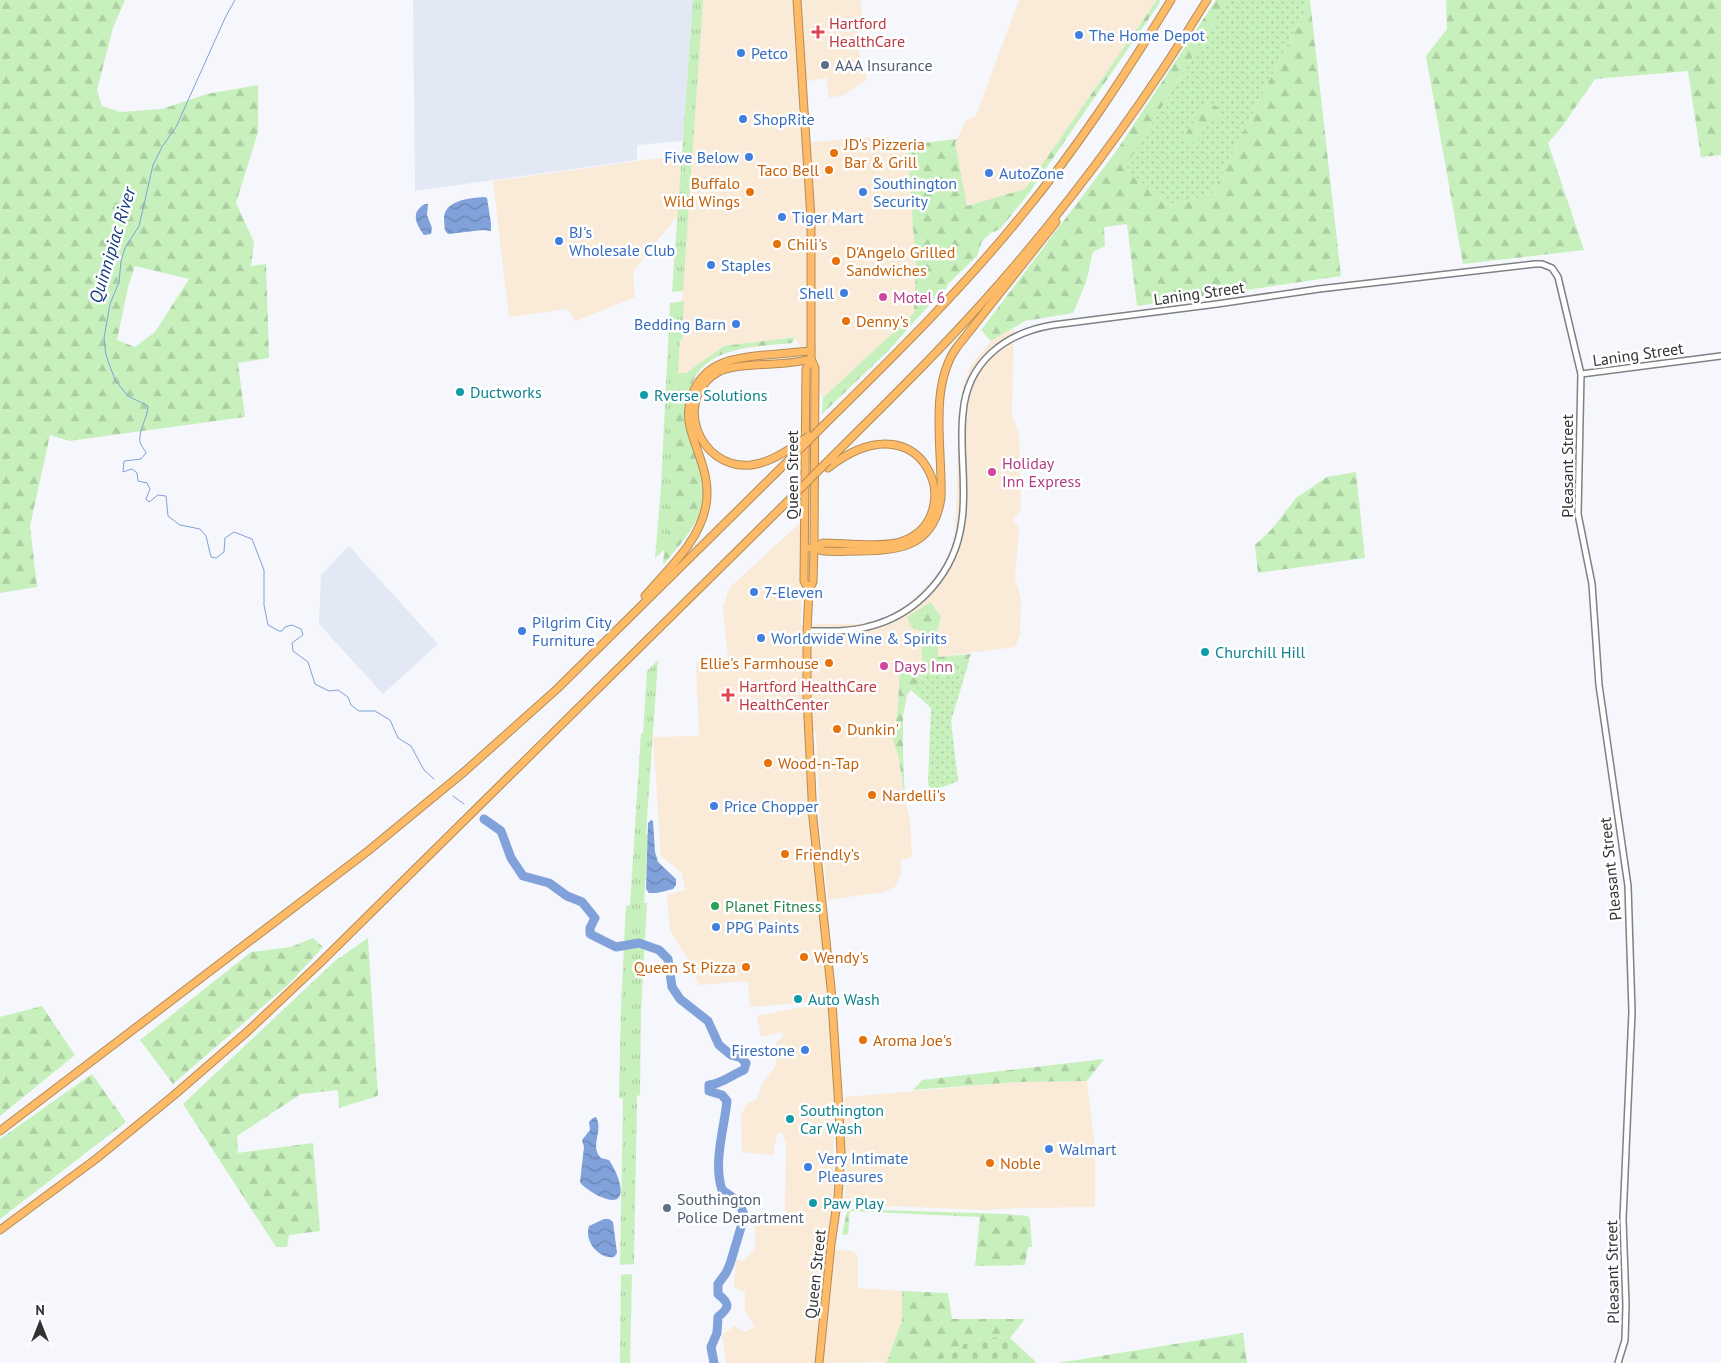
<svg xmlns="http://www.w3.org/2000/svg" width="1721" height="1363" font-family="'PT Sans',sans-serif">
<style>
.commercial{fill:#faead8}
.built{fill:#e3e9f4}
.grass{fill:url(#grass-dots)}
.forest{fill:url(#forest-firs);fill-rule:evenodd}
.cemetery{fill:url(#cemetery-stones)}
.park{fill:url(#park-tufts)}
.water{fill:url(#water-waves)}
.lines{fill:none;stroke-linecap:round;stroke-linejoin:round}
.stream{stroke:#80a1d9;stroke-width:1}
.river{stroke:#80a1d9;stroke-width:9}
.secondary-casing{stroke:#7f8185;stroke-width:8}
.highway-casing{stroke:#b68b56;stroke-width:9}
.secondary{stroke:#fff;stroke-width:5}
.highway{stroke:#fdbb67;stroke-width:7}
.highway-bridge-casing{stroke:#b68b56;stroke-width:9;stroke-linecap:butt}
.highway-bridge{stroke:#fdbb67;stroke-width:7}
.health-dot{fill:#e0444e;stroke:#fff;stroke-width:2}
.shop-dot{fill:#3f7fe0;stroke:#fff;stroke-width:2}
.service-dot{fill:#5c6f8a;stroke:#fff;stroke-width:2}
.food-dot{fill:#e8710a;stroke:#fff;stroke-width:2}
.hotel-dot{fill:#d1479c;stroke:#fff;stroke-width:2}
.culture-dot{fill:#0f9aa8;stroke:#fff;stroke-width:2}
.leisure-dot{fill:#2e9e5b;stroke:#fff;stroke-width:2}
.labels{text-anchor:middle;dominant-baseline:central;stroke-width:5;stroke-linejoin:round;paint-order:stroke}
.health-label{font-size:16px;fill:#be3a42;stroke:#fff;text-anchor:start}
.shop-label{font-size:16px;fill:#366cbe;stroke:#fff;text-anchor:start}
.service-label{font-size:16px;fill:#4e5e75;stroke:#fff;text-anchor:start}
.food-label{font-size:16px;fill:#c56008;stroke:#fff;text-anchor:start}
.street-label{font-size:16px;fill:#323335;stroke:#fff}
.hotel-label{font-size:16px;fill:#b23c85;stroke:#fff;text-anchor:start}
.culture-label{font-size:16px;fill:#0d838f;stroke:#fff;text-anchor:start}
.leisure-label{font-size:16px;fill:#27864d;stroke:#fff;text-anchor:start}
.water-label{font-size:18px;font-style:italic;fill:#163d7f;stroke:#fff}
</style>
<defs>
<pattern id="grass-dots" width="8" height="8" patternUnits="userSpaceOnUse" patternTransform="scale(1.25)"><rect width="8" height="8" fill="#c7f0bc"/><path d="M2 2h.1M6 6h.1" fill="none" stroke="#abcea2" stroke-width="1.8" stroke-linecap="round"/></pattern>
<pattern id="forest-firs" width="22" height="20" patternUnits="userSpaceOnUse" patternTransform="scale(1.25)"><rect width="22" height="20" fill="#c7f0bc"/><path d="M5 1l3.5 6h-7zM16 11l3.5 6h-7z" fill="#abcea2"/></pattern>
<pattern id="cemetery-stones" width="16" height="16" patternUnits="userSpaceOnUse" patternTransform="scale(1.25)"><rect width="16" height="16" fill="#c7f0bc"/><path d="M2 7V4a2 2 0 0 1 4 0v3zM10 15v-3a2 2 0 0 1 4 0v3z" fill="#abcea2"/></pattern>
<pattern id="park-tufts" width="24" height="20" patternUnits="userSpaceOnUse" patternTransform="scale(1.25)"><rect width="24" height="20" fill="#c7f0bc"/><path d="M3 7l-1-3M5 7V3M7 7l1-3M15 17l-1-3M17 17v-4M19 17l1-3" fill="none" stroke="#abcea2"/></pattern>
<pattern id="water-waves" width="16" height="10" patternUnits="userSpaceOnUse" patternTransform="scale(1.25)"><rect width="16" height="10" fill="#80a1d9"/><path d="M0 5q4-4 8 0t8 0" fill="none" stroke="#6984b1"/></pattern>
</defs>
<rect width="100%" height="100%" fill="#f5f7fc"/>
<!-- commercial -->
<g class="commercial">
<path d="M703,0h158l1,16 -4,4 -1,5 3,32 7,22 -23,16 -15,3 -3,-20 -28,5 4,60 70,-6 35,5 9,126 -2,45 -91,85 -28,-61 -71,9 -38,27h-8l6,-72h-2z"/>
<path d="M1019,0h138l-132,189 -58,17 -12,-63 11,-22 10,-6z"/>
<path d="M682,155l-4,60 -45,56 2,26 -59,24 -9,-12 -58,8 -16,-136z"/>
<path d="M1014,328l-2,85 7,21 2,75 -8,10 6,10 -4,49 6,20 -1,37 -5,12 -77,10v-28l3,-12 -9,-15 -25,15 10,11 4,3 1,31 -22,3 -2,42 -5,33 6,18 5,38 6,24 2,37 -11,3v13l-6,14 -12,5 -55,8 -8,-75 -4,-94 -12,3 30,343 -1,114 -19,172h-88l-4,-28 12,-9 11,6 10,-5 -10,-17v-17l-11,-6 2,-27 8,1 11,-12v-30l32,5 5,-5 -7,-10 1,-65 -4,-11h-5l-4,22 -31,-3 -1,-37 7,-12 9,-4 5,-15 14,-19v-22l7,-7v-4l-22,5 -4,-21 34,-7 26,-4 -1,-3 -66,5 -2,-26 -49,4 -9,-23 -20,-31 -3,-36 18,-5 -4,-18 -20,-16 -8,-119 46,-1 -3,-74 32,-4 -5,-50 6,-20 73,-67 -1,105 19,-2h41l26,-7 23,-14 23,-24 14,-17 8,-29 4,-107 4,-40 7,-19 21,-26z"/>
<path d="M1087,1081l8,67v59l-77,1 -35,2 -117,-5 -22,-4 3,-28 -2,-18v-58l173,-15z"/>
<path d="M835,1250l19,1 4,7v30l44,3v29l-15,42 -66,1z"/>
</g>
<!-- built -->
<g class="built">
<path d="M413,0h280l-10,141 -46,4v15l-222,31z"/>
<path d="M349,546l89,98 -55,50 -64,-70 2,-49z"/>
</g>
<!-- grass -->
<g class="grass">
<path d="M1227,0h83l-98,194 -25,7 -20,3 -37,-31 -4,-7z"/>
<path d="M970,658l-19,63 7,60 -28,11 -2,-9 3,-75 -20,-18 10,-4 1,-14 5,-6c15,2 30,1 43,-8z"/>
</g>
<!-- forest -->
<g class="forest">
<path d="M0,0h125l-12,28 -16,62 5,16 18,6 42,-3 45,-15 51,-9v47l-22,71 18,39 -3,24 15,-2 3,94 -31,5 7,54 -176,24 -19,-6 -20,91 7,61 -37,6zM135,266l54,13 -34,53 -20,15 -18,-7 11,-53z"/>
<path d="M1157,0h3l-1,4 -130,189 -29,36 -9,4 -9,8 -5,15 -29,28 -2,5 -6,4 -51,57 -67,64 1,-16 91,-85 2,-45 -9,-126 8,2 42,-5 -2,4 12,63 58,-17z"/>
<path d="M1216,0h11l-101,166 4,7 37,31 20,-3 25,-7 98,-194 31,276 -204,30 -10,-82 -23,3 1,19 -12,6 -7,30 -13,31 -48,8 -34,20 -10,-11 134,-177z"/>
<path d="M1446,0h275v155l-20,2 -13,-86 -93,8 -34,49 -13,15 36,107 -121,14 -37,-208 21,-27z"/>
<path d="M1206,104c5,-1 10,1 14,6l-1,8c-4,2 -8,2 -11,5 -7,8 -10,23 -23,21l-1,-5 3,-7z"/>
<path d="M796,337l-4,6c-41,4 -97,3 -104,56 -2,11 7,40 9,52 3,15 9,34 6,50 -5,25 -24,45 -40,64l15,-192h8l38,-27z"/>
<path d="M1356,472l9,86 -107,15 -3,-28 16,-15 25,-32 31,-21z"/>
<path d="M931,602l10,15 -3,12v28l33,-3c-5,15 -31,14 -44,12l-5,6 -1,14 -10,4 -4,5 -4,21v37l2,48 -6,-43 -6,-18 5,-33 2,-42 22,-3 -1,-31 -10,-4 -4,-10z"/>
<path d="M313,938l10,9 -33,36 -117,101 -33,-44 111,-88 40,-5z"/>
<path d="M368,938l10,158 -39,12 -1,-18 -37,4 -64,42 1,17 75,-10 7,88 -31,4 -2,12h-11l-93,-143 153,-144z"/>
<path d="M42,1006l33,49 -75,61v-99z"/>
<path d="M1104,1059l-17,22 -69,1 -105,8 9,-10z"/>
<path d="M92,1074l34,48 -126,97v-80z"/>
<path d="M853,1209l152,5 23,2 2,3 2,28h-4l-3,18 -50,1 5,-49 -130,-6 -2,23 -6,1 5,-24z"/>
<path d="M902,1291l46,2 4,26h73l-15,19 -27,-1 -23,9 -23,17h-54l4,-1 15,-42z"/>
<path d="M1243,1333l4,30h-189z"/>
</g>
<!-- cemetery -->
<path class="cemetery" d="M983,1337l27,1 27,25h-100l23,-17z"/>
<!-- park -->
<g class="park">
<path d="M693,0h10l-20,291 -11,1z"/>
<path d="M684,301l-2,39 -2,1 -13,206 -12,11 6,-71 9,-184z"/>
<path d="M658,660l-12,174h2l-4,69h3l-6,109 -1,83 -3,1 -3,168 -14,1 3,-167h-4l2,-91 5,-101 4,-1 11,-172h2l4,-62z"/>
<path d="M632,1274l-2,89h-10l1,-88z"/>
</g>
<!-- water -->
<g class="water">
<path d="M484,197l3,1 4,26v7l-8,-1 -35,4c-5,-5 -3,-8 -4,-14 -1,-20 26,-22 40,-23z"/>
<path d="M425,204h3l-1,11 5,13 -1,6 -7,1c-8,-11 -14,-23 1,-31z"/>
<path d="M651,820l2,1 2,31 3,10 18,17v6l-3,4 -16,4h-8l-3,-4 2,-66z"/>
<path d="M596,1117c8,14 -7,29 5,41l8,2c5,7 18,32 8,39 -8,5 -33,-10 -37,-17l4,-35 -2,-7 8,-10 -1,-8 4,-4z"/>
<path d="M604,1219h5l4,3 4,31 -3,4c-16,2 -30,-16 -25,-31z"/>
</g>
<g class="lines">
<!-- stream -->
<g class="stream">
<path d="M235,0l-9,16 -50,111 -14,20 -9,18 -14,61 -14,22 -4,13 -2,21 -9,22 -6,34 2,17 9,25 13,16 20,10c0,12 -10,24 -8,36 1,4 5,8 6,11l-5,6 -17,2 -1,11 9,-3 5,4 1,8 9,2 3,6 -4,10 3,3 9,-7 8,1 2,20 12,9 20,4 6,7 5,21 5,1 8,-6 1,-14 9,-6 18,7 12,31v35l4,20 11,6h3l3,-4 7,-2 9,4 2,6 -11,8 1,8 15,11 7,22 14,7 9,-1 10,7 3,8 8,6h16l15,9 8,18 13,8 13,24 10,9"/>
<path d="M453,796l11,8"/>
</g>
<!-- river -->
<path class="river" d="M484,819l17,12 10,27 12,18 26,7 18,13 15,6 13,16 -5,10v6l26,13 23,-4 20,7 9,9 4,28 8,12 28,22 11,24 12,10 9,2 6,6 -2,7c-13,5 -22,14 -35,15v6l13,4 5,6c-3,29 -14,61 -5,89 11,7 20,13 22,27l-14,47 -4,9 -8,11v10c12,10 12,13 0,23l-1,16 -6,14 3,16"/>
<defs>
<g id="secondary">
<path d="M1581,374l140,-18"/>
<path d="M807,631c20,0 41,1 60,-4 51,-12 89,-55 95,-107 5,-35 -3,-71 1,-107 4,-51 42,-80 90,-88l164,-21 102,-15 216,-25h7l10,4 6,9 23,97 -3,140 14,70 7,101 29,201 4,126 -9,207 3,86 -1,35 -7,23"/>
</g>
<g id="highway">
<path d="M797,0l14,219v140l4,9 -1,179 -1,35 -4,8 -2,41v66l6,121 18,170 7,105 3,59 -3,45 -7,47 -12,119"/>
<path d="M827,422c68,-67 135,-133 195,-207 56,-68 103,-140 149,-215"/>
<path d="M793,447c-13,8 -26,16 -42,18 -53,5 -80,-68 -31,-94 11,-5 23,-5 34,-6 19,-1 39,-1 57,-6"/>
<path d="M828,461c58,-58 117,-115 171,-177 77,-88 147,-184 208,-284"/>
<path d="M814,547l9,-4c21,0 61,5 80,-2 67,-25 21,-148 -75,-73"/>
<path d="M805,548c7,-1 12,2 19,3 12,1 24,0 35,0 41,0 75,-5 82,-53 2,-47 -13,-111 16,-151l99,-125"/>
<path d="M809,590l-5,-9 2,-212 5,-10"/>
<path d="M645,596c23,-27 55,-55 61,-91 5,-29 -9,-51 -16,-78 -3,-13 -1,-26 4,-37 14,-30 43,-32 71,-35 15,-1 31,-3 46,-4"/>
<path d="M0,1131l368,-280 96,-79 93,-83 236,-233"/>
<path d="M0,1230l96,-71 77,-63 75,-65 72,-68 472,-466"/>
</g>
</defs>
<!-- secondary casing -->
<use href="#secondary" class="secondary-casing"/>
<!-- highway casing -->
<use href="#highway" class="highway-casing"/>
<!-- secondary -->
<use href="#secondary" class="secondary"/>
<!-- highway -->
<use href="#highway" class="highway"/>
<defs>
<g id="highway-bridge">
<path d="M793,447l16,-11"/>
<path d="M793,456l34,-34"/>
<path d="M792,497l36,-36"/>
</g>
</defs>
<!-- highway-bridge casing -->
<use href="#highway-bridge" class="highway-bridge-casing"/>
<!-- highway-bridge -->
<use href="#highway-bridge" class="highway-bridge"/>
</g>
<!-- markers -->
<g class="health-dot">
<path d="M815.5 24.5h5v5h5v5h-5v5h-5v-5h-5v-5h5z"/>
<path d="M725.5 687.5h5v5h5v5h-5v5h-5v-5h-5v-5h5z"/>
</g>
<g class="shop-dot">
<circle cx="1079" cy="35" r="5"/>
<circle cx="741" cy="53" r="5"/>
<circle cx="743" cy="119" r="5"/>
<circle cx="749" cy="157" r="5"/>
<circle cx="989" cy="173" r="5"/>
<circle cx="863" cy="192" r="5"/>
<circle cx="782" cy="217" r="5"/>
<circle cx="559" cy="241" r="5"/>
<circle cx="711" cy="265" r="5"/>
<circle cx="844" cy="293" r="5"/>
<circle cx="736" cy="324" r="5"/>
<circle cx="754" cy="592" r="5"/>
<circle cx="522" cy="631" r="5"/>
<circle cx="761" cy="638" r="5"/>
<circle cx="714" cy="806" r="5"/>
<circle cx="716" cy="927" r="5"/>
<circle cx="805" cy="1050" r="5"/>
<circle cx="1049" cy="1149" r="5"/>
<circle cx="808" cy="1167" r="5"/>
</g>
<g class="service-dot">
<circle cx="825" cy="65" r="5"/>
<circle cx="667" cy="1208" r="5"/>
</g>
<g class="food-dot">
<circle cx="834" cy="153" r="5"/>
<circle cx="829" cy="170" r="5"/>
<circle cx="750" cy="192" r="5"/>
<circle cx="777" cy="244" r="5"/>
<circle cx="836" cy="261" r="5"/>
<circle cx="846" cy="321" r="5"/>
<circle cx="829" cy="663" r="5"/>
<circle cx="837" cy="729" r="5"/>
<circle cx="768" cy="763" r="5"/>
<circle cx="872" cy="795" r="5"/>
<circle cx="785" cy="854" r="5"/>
<circle cx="804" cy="957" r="5"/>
<circle cx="746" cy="967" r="5"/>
<circle cx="863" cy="1040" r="5"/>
<circle cx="990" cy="1163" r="5"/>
</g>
<g class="hotel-dot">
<circle cx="883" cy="297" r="5"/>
<circle cx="992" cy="472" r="5"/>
<circle cx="884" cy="666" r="5"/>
</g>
<g class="culture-dot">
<circle cx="460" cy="392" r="5"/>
<circle cx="644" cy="395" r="5"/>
<circle cx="1205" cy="652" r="5"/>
<circle cx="798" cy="999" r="5"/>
<circle cx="790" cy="1119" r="5"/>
<circle cx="813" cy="1203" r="5"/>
</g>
<circle class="leisure-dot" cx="715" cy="906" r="5"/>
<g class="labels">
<!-- health labels -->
<g class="health-label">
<text x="829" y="23">Hartford<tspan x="829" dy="18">HealthCare</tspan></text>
<text x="739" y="686">Hartford HealthCare<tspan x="739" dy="18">HealthCenter</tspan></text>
</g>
<!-- shop labels -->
<g class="shop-label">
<text x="1089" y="35">The Home Depot</text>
<text x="751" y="53">Petco</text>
<text x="753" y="119">ShopRite</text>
<text x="739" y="157" text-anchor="end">Five Below</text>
<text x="999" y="173">AutoZone</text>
<text x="873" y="183">Southington<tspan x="873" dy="18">Security</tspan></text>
<text x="792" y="217">Tiger Mart</text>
<text x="569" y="232">BJ's<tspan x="569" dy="18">Wholesale Club</tspan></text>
<text x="721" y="265">Staples</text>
<text x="834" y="293" text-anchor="end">Shell</text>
<text x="726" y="324" text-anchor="end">Bedding Barn</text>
<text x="764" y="592">7-Eleven</text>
<text x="532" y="622">Pilgrim City<tspan x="532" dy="18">Furniture</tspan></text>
<text x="771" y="638">Worldwide Wine &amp; Spirits</text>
<text x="724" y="806">Price Chopper</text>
<text x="726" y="927">PPG Paints</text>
<text x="795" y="1050" text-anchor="end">Firestone</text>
<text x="1059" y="1149">Walmart</text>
<text x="818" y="1158">Very Intimate<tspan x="818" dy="18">Pleasures</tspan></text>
</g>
<!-- service labels -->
<g class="service-label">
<text x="835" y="65">AAA Insurance</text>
<text x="677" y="1199">Southington<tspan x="677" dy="18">Police Department</tspan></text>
</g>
<!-- food labels -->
<g class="food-label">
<text x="844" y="144">JD's Pizzeria<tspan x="844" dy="18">Bar &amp; Grill</tspan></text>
<text x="819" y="170" text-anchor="end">Taco Bell</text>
<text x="740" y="183" text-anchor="end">Buffalo<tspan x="740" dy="18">Wild Wings</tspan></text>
<text x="787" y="244">Chili's</text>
<text x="846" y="252">D'Angelo Grilled<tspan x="846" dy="18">Sandwiches</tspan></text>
<text x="856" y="321">Denny's</text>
<text x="819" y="663" text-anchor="end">Ellie's Farmhouse</text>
<text x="847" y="729">Dunkin'</text>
<text x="778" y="763">Wood-n-Tap</text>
<text x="882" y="795">Nardelli's</text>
<text x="795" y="854">Friendly's</text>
<text x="814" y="957">Wendy's</text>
<text x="736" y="967" text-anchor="end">Queen St Pizza</text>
<text x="873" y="1040">Aroma Joe's</text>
<text x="1000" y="1163">Noble</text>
</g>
<!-- street labels -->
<g class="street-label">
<text transform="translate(1199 293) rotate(-8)">Laning Street</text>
<text transform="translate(1638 354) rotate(-8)">Laning Street</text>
<text transform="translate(1567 466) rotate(-90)">Pleasant Street</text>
<text transform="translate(792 475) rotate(-90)">Queen Street</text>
<text transform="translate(1610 869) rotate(-96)">Pleasant Street</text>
<text transform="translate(1612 1272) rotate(-91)">Pleasant Street</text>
<text transform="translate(815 1274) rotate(-84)">Queen Street</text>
</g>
<!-- hotel labels -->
<g class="hotel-label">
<text x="893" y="297">Motel 6</text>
<text x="1002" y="463">Holiday<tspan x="1002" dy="18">Inn Express</tspan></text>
<text x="894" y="666">Days Inn</text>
</g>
<!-- culture labels -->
<g class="culture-label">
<text x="470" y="392">Ductworks</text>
<text x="654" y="395">Rverse Solutions</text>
<text x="1215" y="652">Churchill Hill</text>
<text x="808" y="999">Auto Wash</text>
<text x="800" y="1110">Southington<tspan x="800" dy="18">Car Wash</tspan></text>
<text x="823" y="1203">Paw Play</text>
</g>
<!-- leisure labels -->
<g class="leisure-label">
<text x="725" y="906">Planet Fitness</text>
</g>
<!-- water labels -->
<g class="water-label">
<text transform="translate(112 245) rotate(-73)">Quinnipiac River</text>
</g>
</g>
<!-- north arrow -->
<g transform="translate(40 1323)" stroke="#ffffff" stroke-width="4" paint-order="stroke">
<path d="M0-4L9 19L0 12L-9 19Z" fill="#323335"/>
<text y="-8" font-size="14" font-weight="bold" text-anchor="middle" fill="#323335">N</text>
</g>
</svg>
